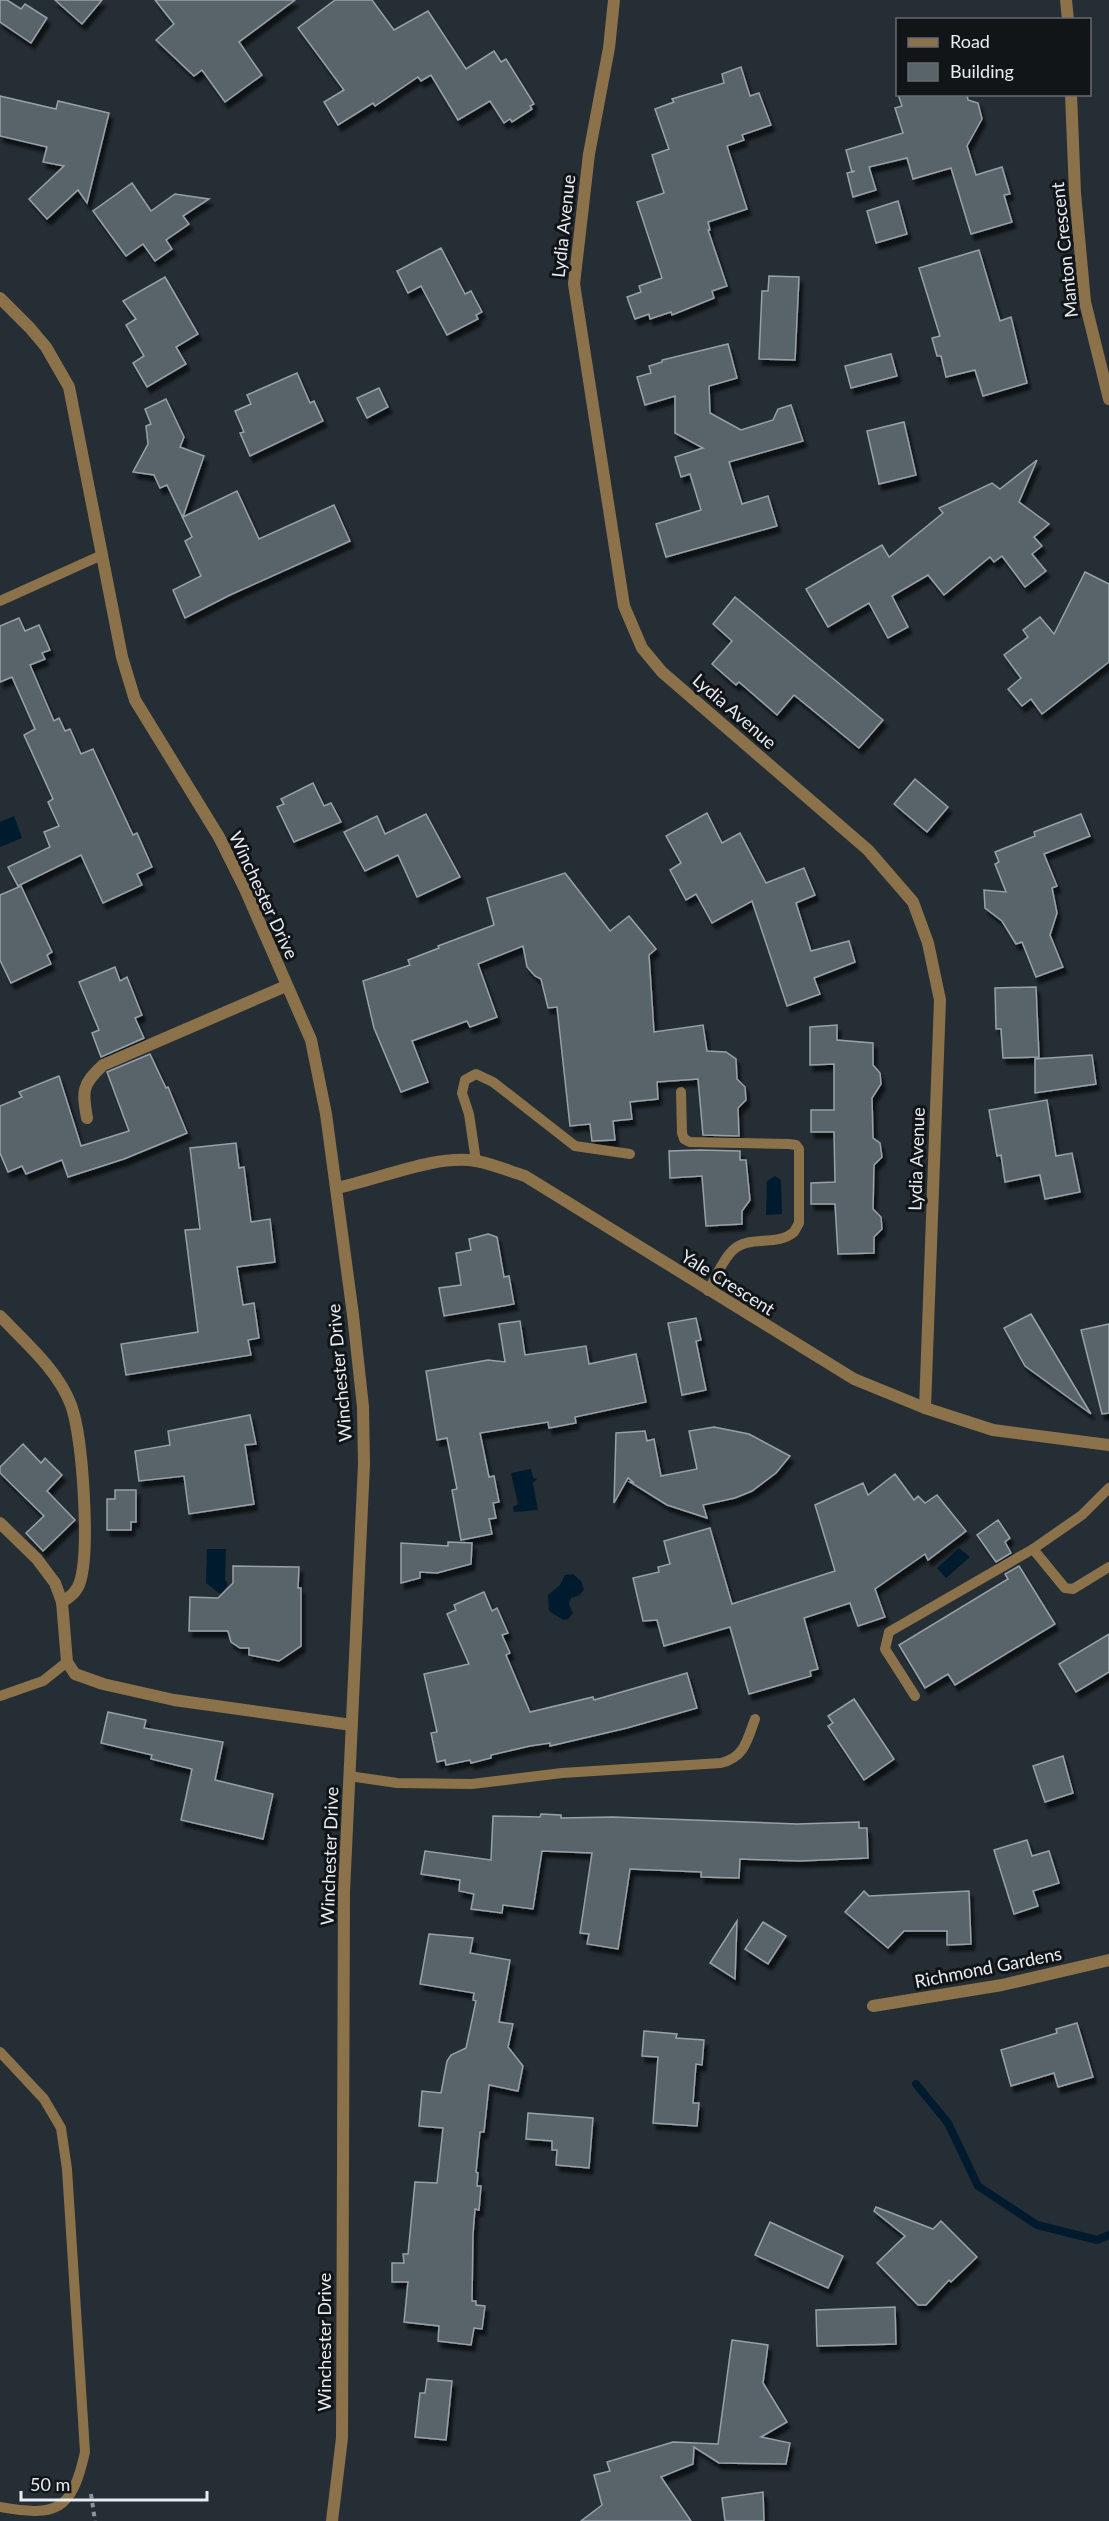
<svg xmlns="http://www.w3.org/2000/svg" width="1109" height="2521" font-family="Lato,sans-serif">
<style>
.water{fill:#001b2e}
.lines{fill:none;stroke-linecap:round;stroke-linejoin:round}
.stream{stroke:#001b2e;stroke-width:8}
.building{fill:#58636a;stroke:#96a1a9;stroke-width:1.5;filter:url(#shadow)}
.path{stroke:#8c9399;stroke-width:4;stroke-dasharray:4.5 4.5;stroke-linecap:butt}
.lane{stroke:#8c724a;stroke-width:10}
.street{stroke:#8c724a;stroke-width:12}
.labels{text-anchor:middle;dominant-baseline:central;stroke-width:6;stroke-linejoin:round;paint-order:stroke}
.street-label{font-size:18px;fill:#e7edf2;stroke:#111518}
</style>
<defs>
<filter id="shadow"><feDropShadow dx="3.5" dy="6" stdDeviation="1.5" flood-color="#0009"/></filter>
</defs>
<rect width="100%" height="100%" fill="#252e34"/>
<!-- water -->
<g class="water">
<path d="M14,816l8,22 -22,9v-25z"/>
<path d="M775,1176l6,4 1,34 -16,1 1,-34z"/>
<path d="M531,1469l2,9 4,1 -4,4 5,27 -24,2 -1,-5 5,-3 -7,-31z"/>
<path d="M959,1548l11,9 -24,21 -9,-10z"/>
<path d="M207,1549h19l-1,31 3,4 -6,9h-3l-13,-10z"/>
<path d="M573,1574l8,7 3,8 -4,6 -9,3 -2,6 4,9 -5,6 -5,1 -14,-9 -1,-16 12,-10 5,-10z"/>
</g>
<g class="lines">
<!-- stream -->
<path class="stream" d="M916,2084l32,39 30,63 59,39 60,15 12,-5"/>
</g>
<!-- building -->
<g class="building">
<path d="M0,0h7l14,9 4,-5 22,14 -16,25 -31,-21z"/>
<path d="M55,0h47l-20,24z"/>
<path d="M155,0h140l-56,42 23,33 -37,27 -23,-32 -8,6 -38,-36 18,-16z"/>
<path d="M335,0h37l22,30 34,-19 38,58 28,-18 7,11 5,-3 28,45 -4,2 2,3 -20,13 -2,-3 -6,4 -14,-22 -32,19 -27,-45 -10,6 -3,-4 -43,29 -2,-3 -35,22 -14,-23 20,-12 -46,-62z"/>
<path d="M741,67l9,29 9,-3 12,32 -29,10 2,5 -17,6 20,63 -39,13 2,8h-2l19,56 -15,5 2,7 -42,17 -1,-3 -21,7 -1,-5 -14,5 -8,-22 14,-5 -2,-6 23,-8 -25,-76 27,-9 -12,-38 17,-6 -14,-40 19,-7 -2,-3 52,-16 -2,-9z"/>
<path d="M898,94h69l1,6 10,3 4,16 -15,27 9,29 26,-8 8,27 -6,1 8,27 -41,12 -20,-66 -38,11 -6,-21 -38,9 7,23 -23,7 -6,-24 8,-2 -3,1 -6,-22 57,-17 -8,-25 7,-2z"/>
<path d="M0,96l56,13 2,-8 51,12 -22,90 -9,-13 -31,29 -18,-20 35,-33 -21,-4 4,-15 -47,-11z"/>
<path d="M132,183l19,28 24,-17 34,5 -26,17 6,8 -23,16 6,9 -17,12 -12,-17 -17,12 -33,-45z"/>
<path d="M898,201l9,33 -31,9 -9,-32z"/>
<path d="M441,248l24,46 6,-3 11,21 -6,3 2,4 -31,16 -26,-49 -13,7 -11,-22z"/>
<path d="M979,250l21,71 11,-4 16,66 -44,13 -8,-26 -29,7 -5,-21h-4l-5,-18 8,-2 -21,-68z"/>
<path d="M769,276l30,1 -4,83 -36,-1 3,-68h6z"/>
<path d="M165,277l33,57 -22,13 10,17 -39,23 -14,-24 11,-7 -18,-31 10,-6 -13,-18z"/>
<path d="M728,344l9,34 -28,8 1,27 31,17 32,-10 5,-11 13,-4 12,36 -74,21 13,42 26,-8 9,30 -111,31 -10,-33 45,-14 -11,-36 -9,3 -6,-20 28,-9 -28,-15v-37l-30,9 -8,-28 14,-4 -2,-7 13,-4v-2z"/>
<path d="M891,354l6,22 -46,12 -6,-22z"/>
<path d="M297,373l13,30 4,-2 9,20 -73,35 -10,-23 4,-1 -9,-21 16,-7 -4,-9z"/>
<path d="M379,388l9,19 -21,11 -10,-20z"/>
<path d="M166,399l18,38 -4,10 24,9 -21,61 54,-26 22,48 75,-34 16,36 -120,54 -45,23 -12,-28 28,-14 -16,-35 7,-4 -25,-52 -7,3 -6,-13 -21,-3 15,-28 -2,-18 5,-2 -6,-15z"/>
<path d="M904,422l12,53 -37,9 -12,-53z"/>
<path d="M1037,460l-18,42 30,22 -15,13 8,9 -10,8 14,17 -21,16 -23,-31 -8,6 -4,-5 -46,38 -16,-20 -36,21 16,31 -20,11 -19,-35 -41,24 -22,-38 76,-44 7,12 54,-44 -4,-5 53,-25 8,6z"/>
<path d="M1085,572l24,12v78l-67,52 -11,-15 -9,7 -14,-17 13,-11 -17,-23 24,-18 -5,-7 17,-13 14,17z"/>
<path d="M735,597l148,123 -24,28 -65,-53 -17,20 -38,-33 -3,3 -24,-21 20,-23 -19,-17z"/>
<path d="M19,618l6,13 14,-6 11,25 -8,3 3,6 -15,6 24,56 5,-3 6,13 5,-2 11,25 12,-5 40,86 4,-2 15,34 -15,7 5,11 -39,18 -22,-48 -63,31 -10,-19 42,-20 -6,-15 15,-6 -11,-24 5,-3 -29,-64 11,-6 -23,-52 -12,5v-56z"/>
<path d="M915,779l33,28 -21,25 -33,-28z"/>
<path d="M313,783l11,23 7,-3 10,19 -47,20 -17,-35 7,-3 -3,-5z"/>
<path d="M707,813l15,30 18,-10 26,50 38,-15 11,27 -19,8 15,48 38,-10 6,21 -41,16 6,16 -33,12 -35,-105 -40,22 -16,-29 -10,6 -16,-30 11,-7 -15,-27z"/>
<path d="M426,814l34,63 -43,20 -19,-42 -33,16 -21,-39 33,-16 8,18z"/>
<path d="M1081,814l9,22 -46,18 13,32 -5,2 5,25 -7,22 13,32 -27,10 -14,-35 -6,2 -14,-23 -17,-13 -1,-18 22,2 -11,-28 4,-2 -4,-10 40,-16 -1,-4z"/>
<path d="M565,873l45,58 19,-15 27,33 -7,6 5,77 49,-7 4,26 19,1 10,7 1,20 8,8 1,13 -8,8 1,28 -36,-1 -5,-56 -41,3 1,17 -28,3 2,17 -19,2 2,19 -23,1 -2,-17 -20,2 -13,-119 -9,1 -7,-29 -6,-3 -8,-9 -4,-21 -45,18 19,53 -27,10 -3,-6 -55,20 16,41 -27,10 -27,-64 -11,-47 47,-16 -2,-5 31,-12 -1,-2 56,-21 -7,-27z"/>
<path d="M21,886l31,66 -5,3 4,9 -40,19 -11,-23v-65z"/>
<path d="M115,967l5,14 7,-4 15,38 -7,3 9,20 -43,19 -9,-24 7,-3 -20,-48z"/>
<path d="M1036,987l3,70 -36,1 -2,-29h-5l-1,-41z"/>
<path d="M837,1025v15l36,3v22l7,8 1,11 -9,14 1,40 7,5 2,14 -8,8 -1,44 8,8 1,12 -8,8v16l-36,1 -3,-50h-24v-21l24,-1 -1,-50h-23v-22h23v-46l-24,1v-38z"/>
<path d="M150,1054l16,34 2,-1 19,46 -63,26 -56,18 -6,-17 -36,14 -4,-8 -14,6 -8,-19v-47l22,-9 -3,-5 40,-16 22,70 48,-15 -22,-59z"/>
<path d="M1092,1055l4,29 -61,9v-34z"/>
<path d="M1047,1100l9,56 16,-3 8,39 -35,7 -5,-24 -35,7 -4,-27 -4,1 -8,-46z"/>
<path d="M236,1143l3,25 5,-1 7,55 19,-3 5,43 -38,5 6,38 11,-2 5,35 -11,2 3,15 -125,20 -5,-31 77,-12 -13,-102 15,-1 -10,-81z"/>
<path d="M700,1150l40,1v9h6l4,40 -8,11v13l-36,2 -4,-50 -32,2 -1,-27z"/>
<path d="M488,1234l9,3 7,40 5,-1 5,28 -70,12 -5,-28 22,-3 -5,-32 15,-3 -2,-11z"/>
<path d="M1031,1314l60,100 -66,-48 -21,-38z"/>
<path d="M696,1318l5,22 -5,1 10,49 -24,5 -14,-72z"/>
<path d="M520,1321l5,34 61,-9 3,18 47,-10 10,48 -71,15 1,6 -27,5 -1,-6 -68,11 9,44 5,-1 5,26 -6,1 3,15 -7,1 3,15 -31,6 -9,-50 5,-1 -10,-51 -10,2 -11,-69 62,-11 17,2 -6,-38z"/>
<path d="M1109,1324v89l-7,1 -21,-84z"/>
<path d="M250,1415l6,29 -11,1 9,59 -65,10 -5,-38 -45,5 -4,-30 35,-6 -2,-14z"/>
<path d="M714,1427l35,7 41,22 -14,17 -24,18 -17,7 -32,7 4,13 -40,-13 -37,-23h3l-5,-4 -14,25 2,-70 29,-2 2,10 7,-2 7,37 36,-7 -8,-38z"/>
<path d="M23,1444l18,19 4,-5 17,17 -15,16 28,29 -32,31 -17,-18 18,-17 -44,-43v-6z"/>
<path d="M895,1474l19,26 4,-4 7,7 12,-8 29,36 -38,29 -3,-6 -50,35 10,28 -27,9 -8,-23 -46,15 14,51 -8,2 1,5 -62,18 -19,-67 -66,19 -7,-26 -14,1 -10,-43 26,-6 -1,-5 12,-3 -6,-23 46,-13 22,76 103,-33 -20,-66 48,-22 5,12z"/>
<path d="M115,1490h21v32h-5v8h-24v-31h8z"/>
<path d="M998,1520l12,18 -5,4 6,11 -15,9 -19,-27z"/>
<path d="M448,1542l24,1 -1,21 -34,9 -17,-1v6l-19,5v-40l47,3z"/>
<path d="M233,1566l66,1 -1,21h3v58l-22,15 -30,-6v-7h-9l-9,-6 -3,-11h-39l1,-34 28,1 15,-15z"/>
<path d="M1019,1566l36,58 -100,61 -7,-11 -23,14 -26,-43 109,-66 -3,-5z"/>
<path d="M484,1592l8,19 5,-3 11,25 -6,2 8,18 -4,2 24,57 63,-15 1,3 93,-27 10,35 -70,20 -77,18v-3l-20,3 -39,9v3l-20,5 -1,-3 -24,5 -1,-5 -8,2 -6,-29 6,-1 -13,-58 45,-10 -22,-50 9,-4 -2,-5z"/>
<path d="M1109,1634v38l-33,20 -17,-28z"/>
<path d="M854,1699l40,60 -30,21 -36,-54 5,-3 -5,-7z"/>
<path d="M108,1712l38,8 -2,8 79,14 -8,38 58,14 -10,45 -82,-19 11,-51 -41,-10 1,-4 -51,-12z"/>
<path d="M1063,1756l10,37 -28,9 -12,-36z"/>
<path d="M541,1814l20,1v3l52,-1 184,7 62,-2v6h8l1,30 -68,3 -60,-2 -1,19 -38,-1v-5l-71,-3 -12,80 -31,-5 2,-10 -9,-1 12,-80 -50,-2 -9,58 -30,-4 -1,8 -31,-4 3,-15 -15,-3 1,-11 -39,-6 4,-23 66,9 2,-44 47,1z"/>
<path d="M1027,1840l5,16 17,-5 10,32 -26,8 5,15 -24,8 -20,-64z"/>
<path d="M864,1891l5,5 100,-5 2,53 -24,1v-14h-43l-16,17 -43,-36z"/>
<path d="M737,1921l-2,58 -25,-16z"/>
<path d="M763,1922l23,14 -18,28 -23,-15z"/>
<path d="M429,1934l44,4 -3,15 40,7 -11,62 14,2 -5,23 15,19 -5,25 -29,-6 -5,47h-4l-4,40 2,1 -1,13h4l-2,24 -4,-1 -2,25 -1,67h4v4l9,1 -3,23 -8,-1 -3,17 -33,-4 1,-15 -35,-4 4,-40h-16v-19h12l-1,-9h5l7,-72 22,1 6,-55 -24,-2 3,-35 19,2 6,-32 4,-6 15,-7 10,-47 -3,-1 1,-7 -54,-9z"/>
<path d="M1077,2023l16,54 -35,10 -4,-14 -43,13 -10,-36 56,-17 -1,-4z"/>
<path d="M644,2031l33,3 -1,4 28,2 -2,25 -6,-1 -3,39h6l-2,23 -44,-3 5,-66 -16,-1z"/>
<path d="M528,2113l65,5 -4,50 -33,-3 1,-15h-5v-9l-26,-2z"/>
<path d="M876,2207l57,22 8,-8 36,36 -26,25 -2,-2 -23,25h-8l-41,-42 28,-27 -31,-25z"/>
<path d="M770,2222l73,34 -15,32 -73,-33z"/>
<path d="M895,2307l1,37 -79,2 -1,-36z"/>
<path d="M732,2340l36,5 -5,38 24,39 -26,15 29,6 -4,21 -67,-1 -25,-16 -1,17 -32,13 30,44h-110l21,-16 -8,-30 16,-4 -3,-9 66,-20 45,2z"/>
<path d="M427,2379l25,2 -6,59 -31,-3 5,-44h5z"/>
<path d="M763,2492l1,29h-39l-3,-23z"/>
</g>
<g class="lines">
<!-- path -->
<path class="path" d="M91,2494l4,27"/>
<!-- lane -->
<g class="lane">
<path d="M0,601l102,-46"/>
<path d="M681,1092l1,41 2,6 6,3 99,2 7,1 3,4v74l-5,9c-17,15 -46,2 -62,19 -10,10 -17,28 -24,40"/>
<path d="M476,1161l-7,-47 -7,-21 3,-13 11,-6 17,8 82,64 55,8"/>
<path d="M1033,1549l32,39 8,1 36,-22"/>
<path d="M0,1696l43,-15 24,-19"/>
<path d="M915,1696l-30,-47 4,-17 144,-83 49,-34 27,-27"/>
<path d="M349,1776l48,7 75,1 90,-11 159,-10c24,-6 26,-23 34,-44"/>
<path d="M0,2052l44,47 17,29 6,41 18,283c-13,59 -28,65 -85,55"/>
</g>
<!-- street -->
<g class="street">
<path d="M614,0l-5,48 -20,106 -15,130 50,322 18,42 20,24 206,178 45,52 15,41 12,57 -15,408"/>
<path d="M1066,0l2,20"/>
<path d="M1071,94l4,99 10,109 24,97"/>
<path d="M0,298l30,30 16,19 23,40 53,270 13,43 84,137 26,52 66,151 15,74 27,201 10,92 1,57 -20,428 -2,546 -10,83"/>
<path d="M87,1118c-5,-28 -5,-33 16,-53l183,-79"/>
<path d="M336,1188c42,-8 99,-34 140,-27 17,3 33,10 49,15l329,203 71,29 68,22 116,15"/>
<path d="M0,1316c25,26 58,54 71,89 12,32 19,145 9,177 -3,10 -10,15 -18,20"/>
<path d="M0,1523l37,36 18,24 7,19 5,60 8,12 28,10 71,16 178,25"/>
<path d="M873,2006l129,-21 107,-25"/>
</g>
</g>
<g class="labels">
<!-- street labels -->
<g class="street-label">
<text transform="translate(563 226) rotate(-84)">Lydia Avenue</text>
<text transform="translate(1064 250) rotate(-96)">Manton Crescent</text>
<text transform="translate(735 711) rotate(41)">Lydia Avenue</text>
<text transform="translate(264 895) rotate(65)">Winchester Drive</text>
<text transform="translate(916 1159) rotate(-88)">Lydia Avenue</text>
<text transform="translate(728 1282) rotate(32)">Yale Crescent</text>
<text transform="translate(339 1373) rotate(-95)">Winchester Drive</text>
<text transform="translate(329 1856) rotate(-88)">Winchester Drive</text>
<text transform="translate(988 1967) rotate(-11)">Richmond Gardens</text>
<text transform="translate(324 2342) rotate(-90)">Winchester Drive</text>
</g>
</g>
<!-- legend -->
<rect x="896" y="18" width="195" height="78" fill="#111518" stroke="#676b6f" stroke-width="1.5"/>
<rect x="908" y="38" width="30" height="9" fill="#8c724a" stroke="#676b6f" stroke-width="1.5"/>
<text x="950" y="48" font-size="18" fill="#e7edf2">Road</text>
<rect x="908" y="63" width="30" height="18" fill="#58636a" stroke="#676b6f" stroke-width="1.5"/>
<text x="950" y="78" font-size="18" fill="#e7edf2">Building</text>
<!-- scale -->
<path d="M21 2491v9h186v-9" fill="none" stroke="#e7edf2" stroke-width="3"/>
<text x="30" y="2491" font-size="18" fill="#e7edf2" stroke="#111518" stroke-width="4.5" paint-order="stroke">50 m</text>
</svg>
